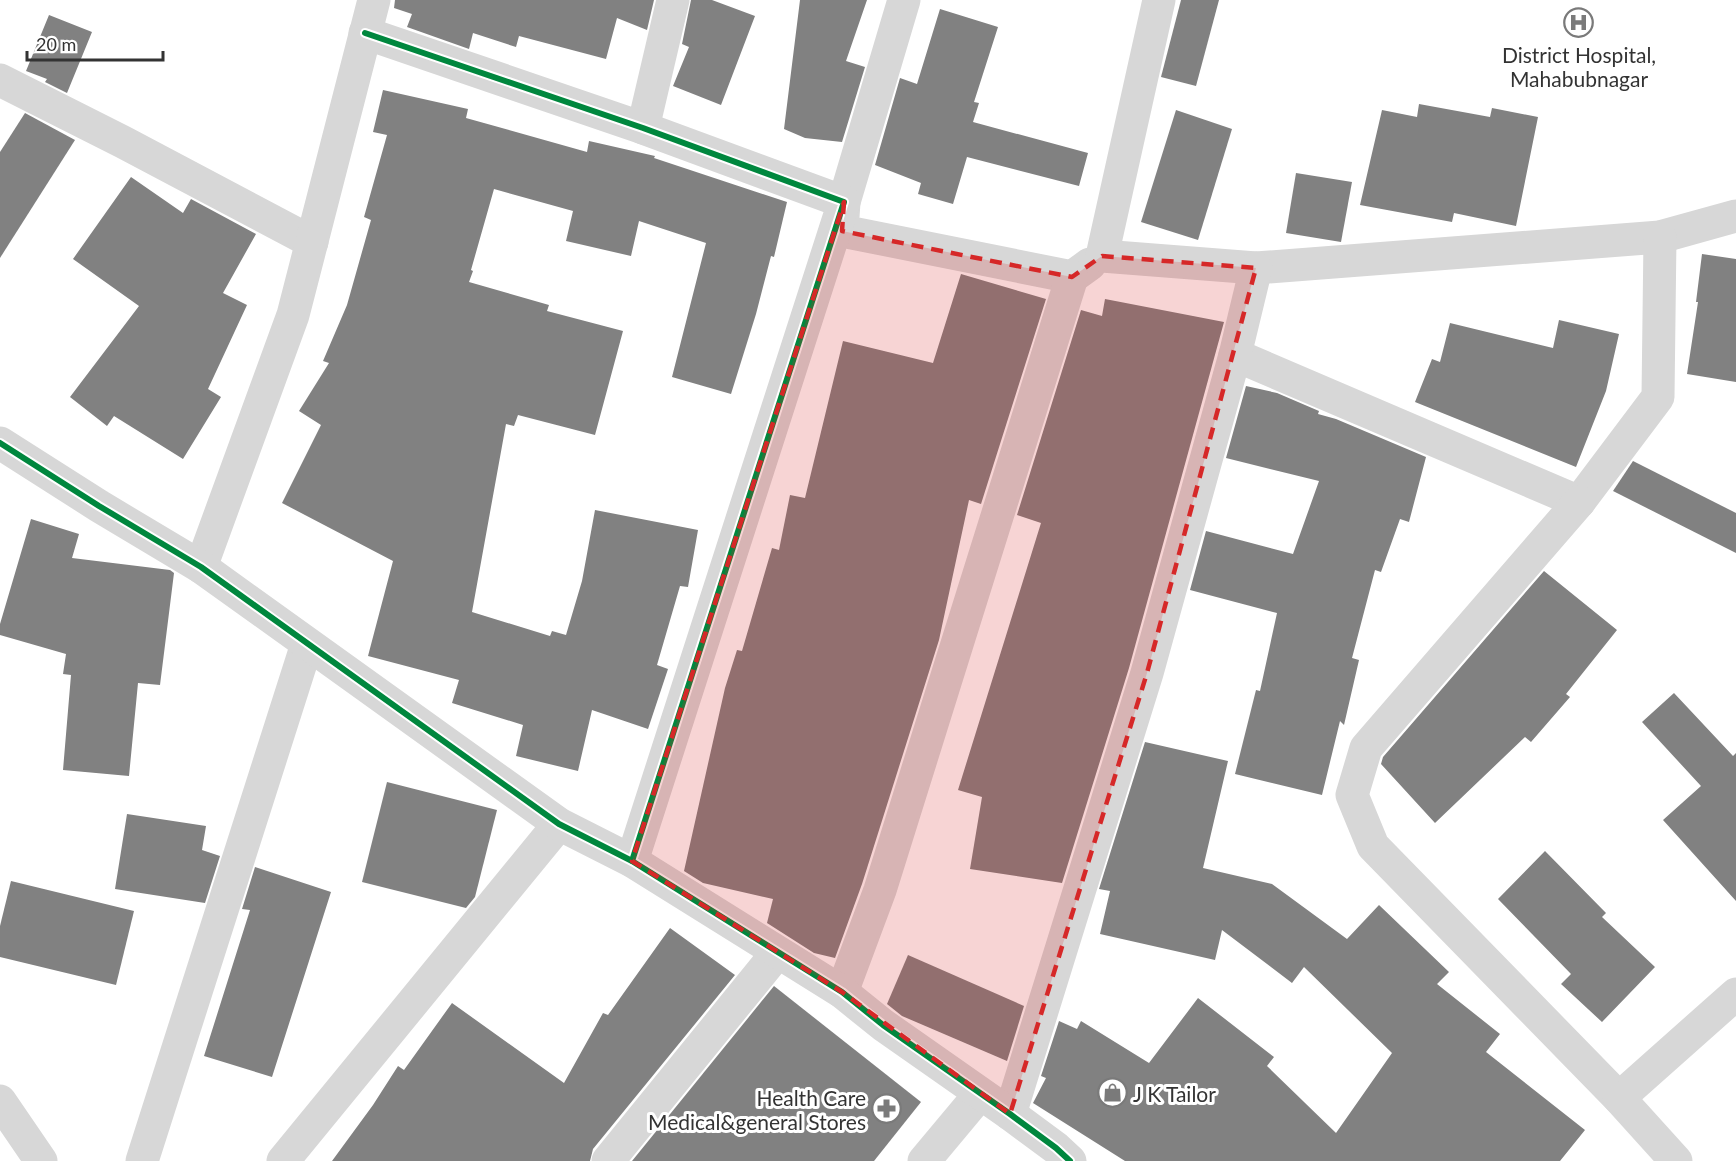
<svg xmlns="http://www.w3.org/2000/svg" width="1736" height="1161" font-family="Lato,sans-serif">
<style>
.building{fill:#818181}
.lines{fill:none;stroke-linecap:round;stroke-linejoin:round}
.minor{stroke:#d7d7d7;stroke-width:33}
.tertiary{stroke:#d7d7d7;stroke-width:33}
.cycleway-casing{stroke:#fff;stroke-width:10}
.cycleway{stroke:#00873e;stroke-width:6}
.marked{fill:#d62828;fill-opacity:0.2;stroke:#d62828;stroke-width:4.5;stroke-dasharray:12 8;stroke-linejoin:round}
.labels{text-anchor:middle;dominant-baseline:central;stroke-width:6;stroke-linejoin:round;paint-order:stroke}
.poi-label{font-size:21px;fill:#333;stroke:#fff}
</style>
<rect width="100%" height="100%" fill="#fff"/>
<!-- building -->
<g class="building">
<path d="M395,0h259l-7,30 -30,-12 -11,41 -87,-23 -3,11 -43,-14 -4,16 -62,-22 5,-13 -18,-6z"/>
<path d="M691,0h21l43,16 -34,89 -48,-19 16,-39 -7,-3z"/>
<path d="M800,0h67l-21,61 19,6 -23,75 -37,-4 -21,-9z"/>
<path d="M1181,0h38l-23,86 -35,-9z"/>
<path d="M940,9l58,18 -24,75 5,1 -6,19 115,31 -9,33 -112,-29 -14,47 -35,-10 3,-11 -46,-18 25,-87 17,6z"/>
<path d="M49,15l43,17 -25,61 -22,-11 2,-3 -21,-8z"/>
<path d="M383,90l85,19 -2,9 121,34 2,-11 66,15 -1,2 133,44 -13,55 -3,-1 -15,58 -25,80 -59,-17 34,-134 -67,-22 -8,35 -65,-15 7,-30 -79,-22 -23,81 2,1 -4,11 80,23 -2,6 76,20 -28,104 -77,-20 -4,11 -8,-2 -34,188 78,24 2,-5 14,4 16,-54 13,-71 103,20 -10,57 -8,-1 -23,79 11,4 -20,60 -56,-19 -14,61 -62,-15 7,-31 -71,-22 7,-23 -91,-24 25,-95 -111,-58 39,-78 -22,-14 30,-48 -6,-2 24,-56 24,-85 -7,-3 23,-82 -14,-3z"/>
<path d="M1419,104l71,13 2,-9 46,9 -22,109 -62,-13 -2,9 -92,-17 22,-95 35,7z"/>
<path d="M1176,110l56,19 -34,111 -57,-18z"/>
<path d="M25,113l50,27 -75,118v-106z"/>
<path d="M1296,173l56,9 -11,60 -55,-9z"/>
<path d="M131,177l52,36 8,-14 65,35 -33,59 24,12 -39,84 13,8 -38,62 -69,-43 -7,10 -37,-29 69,-91 -66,-47z"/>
<path d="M1702,254l34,5v123l-49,-8 11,-72h-2z"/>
<path d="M961,274l85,25 -65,205 -12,-4 -30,140 -77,244 -27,74 -21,-5 -47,-30 6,-24 -70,-16 -19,-12 41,-183 12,-38 5,1 30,-103 7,2 11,-55 15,3 38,-157 90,22z"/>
<path d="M1105,299l119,23 -95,346 -67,215 -92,-14 12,-72 -24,-7 83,-267 -24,-8 64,-205 21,6z"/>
<path d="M1559,320l60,14 -13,57 -30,76 -161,-65 17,-43 8,3 10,-39 103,25z"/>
<path d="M1246,386l31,7 42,18 -1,3 18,5 90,38 -17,65 -9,-3 -19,53 -6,-2 -23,88 7,2 -15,65 -4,-4 -18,74 -87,-21 21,-84 4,1 17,-78 -87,-23 16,-59 87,23 26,-73 -93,-23z"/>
<path d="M1633,461l103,52v40l-123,-62z"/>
<path d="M31,519l48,15 -7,24 98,12 4,3 -14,112 -22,-2 -9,93 -66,-6 8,-95 -8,-1 3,-20 -66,-19v-11z"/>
<path d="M1544,571l73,59 -51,64 4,3 -39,45 -6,-5 -90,86 -54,-59 2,-7z"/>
<path d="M1674,693l59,63 3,-3v148l-73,-81 38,-34 -59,-64z"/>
<path d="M1145,742l83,19 -25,107 69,16 75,55 32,-34 70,67 -12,12 63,50 -14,18 99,78 -25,31h-435l-92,-58 13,-25 -5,-2 18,-55 18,8 4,-8 68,42 49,-65 76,59 -7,9 69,67 56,-80 -88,-86 -12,16 -70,-53 -7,30 -115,-26 10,-43 -11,-2z"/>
<path d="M387,782l110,28 -22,87 -9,11 -104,-26z"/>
<path d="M127,814l79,12 -4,24 18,6 -15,47 -90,-14z"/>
<path d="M1545,851l61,62 -4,4 53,50 -53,55 -41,-38 10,-10 -73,-75z"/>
<path d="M255,867l76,25 -59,185 -68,-21 46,-146 -8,-1z"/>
<path d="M11,881l123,30 -18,74 -116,-28v-31z"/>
<path d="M670,928l65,47 -142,174 -3,12h-258l41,-56 25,-39 6,4 48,-67 112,80 39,-70 5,2z"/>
<path d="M908,955l116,51 -17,55 -105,-45 -15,-12z"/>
<path d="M774,986l147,116 -47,59h-242z"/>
</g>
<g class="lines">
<!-- minor -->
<g class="minor">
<path d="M904,0l-60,202 -2,29 230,46 18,-13"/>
<path d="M1159,0l-57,256 154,12 404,-31 76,-21"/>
<path d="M365,33l278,95 201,74 -212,659"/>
<path d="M0,80l123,62 189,100"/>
<path d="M643,128l30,-128"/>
<path d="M1235,355l344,147 79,-105 2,-160"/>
<path d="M1579,502l-213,246 -14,47 21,51 246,252 117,-104"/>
<path d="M201,567l92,-252 81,-315"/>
<path d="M842,992l38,-102 192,-613"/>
<path d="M1619,1098l57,63"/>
<path d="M0,1101l41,60"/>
<path d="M1010,1114l137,-441 88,-318 21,-87"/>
<path d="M142,1161l165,-517"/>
<path d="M283,1161l276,-337"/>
<path d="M608,1161l169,-208"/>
<path d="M924,1161l56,-67"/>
</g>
<!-- tertiary -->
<path class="tertiary" d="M0,443l99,63 102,61 358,257 73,37 210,131 41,33 127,89 46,34 14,13"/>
<defs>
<g id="cycleway">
<path d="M365,33l278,95 201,74 -212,659"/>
<path d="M0,443l99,63 102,61 358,257 73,37 210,131 41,33 127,89 46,34 14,13"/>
</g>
</defs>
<!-- cycleway casing -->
<use href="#cycleway" class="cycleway-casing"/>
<!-- cycleway -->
<use href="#cycleway" class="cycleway"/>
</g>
<!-- marked area -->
<path class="marked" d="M844,202l-2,29 230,46 30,-21 154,12 -109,405 -137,441 -168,-122 -210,-131z"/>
<!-- icons -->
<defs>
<symbol id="hospital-ring" viewBox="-11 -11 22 22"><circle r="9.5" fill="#fff" stroke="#7a7a7a" stroke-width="1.5"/><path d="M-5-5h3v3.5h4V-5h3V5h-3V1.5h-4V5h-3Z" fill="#7a7a7a"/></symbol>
<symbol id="shop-ring" viewBox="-11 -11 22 22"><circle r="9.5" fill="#fff" stroke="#7a7a7a" stroke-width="1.5"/><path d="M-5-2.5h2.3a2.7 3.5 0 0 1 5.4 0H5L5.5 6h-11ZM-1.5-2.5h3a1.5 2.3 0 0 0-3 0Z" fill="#7a7a7a"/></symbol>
<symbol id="pharmacy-ring" viewBox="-11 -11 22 22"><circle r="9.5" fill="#fff" stroke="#7a7a7a" stroke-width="1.5"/><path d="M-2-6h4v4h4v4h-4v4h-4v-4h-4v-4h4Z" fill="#7a7a7a"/></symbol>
</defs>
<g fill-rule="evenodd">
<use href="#hospital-ring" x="1562" y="6" width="33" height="33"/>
<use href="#shop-ring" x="1096" y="1076" width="33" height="33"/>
<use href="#pharmacy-ring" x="870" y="1092" width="33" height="33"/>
</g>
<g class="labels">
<!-- poi labels -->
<g class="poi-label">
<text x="1579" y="54">District Hospital,<tspan x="1579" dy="24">Mahabubnagar</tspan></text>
<text x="1133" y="1093" text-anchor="start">J K Tailor</text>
<text x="866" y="1097" text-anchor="end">Health Care<tspan x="866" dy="24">Medical&amp;general Stores</tspan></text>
</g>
</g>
<!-- scale -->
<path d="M27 51v9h136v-9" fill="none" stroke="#333333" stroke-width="3"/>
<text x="36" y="51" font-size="18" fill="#333333" stroke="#ffffff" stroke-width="4.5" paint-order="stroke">20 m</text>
</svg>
